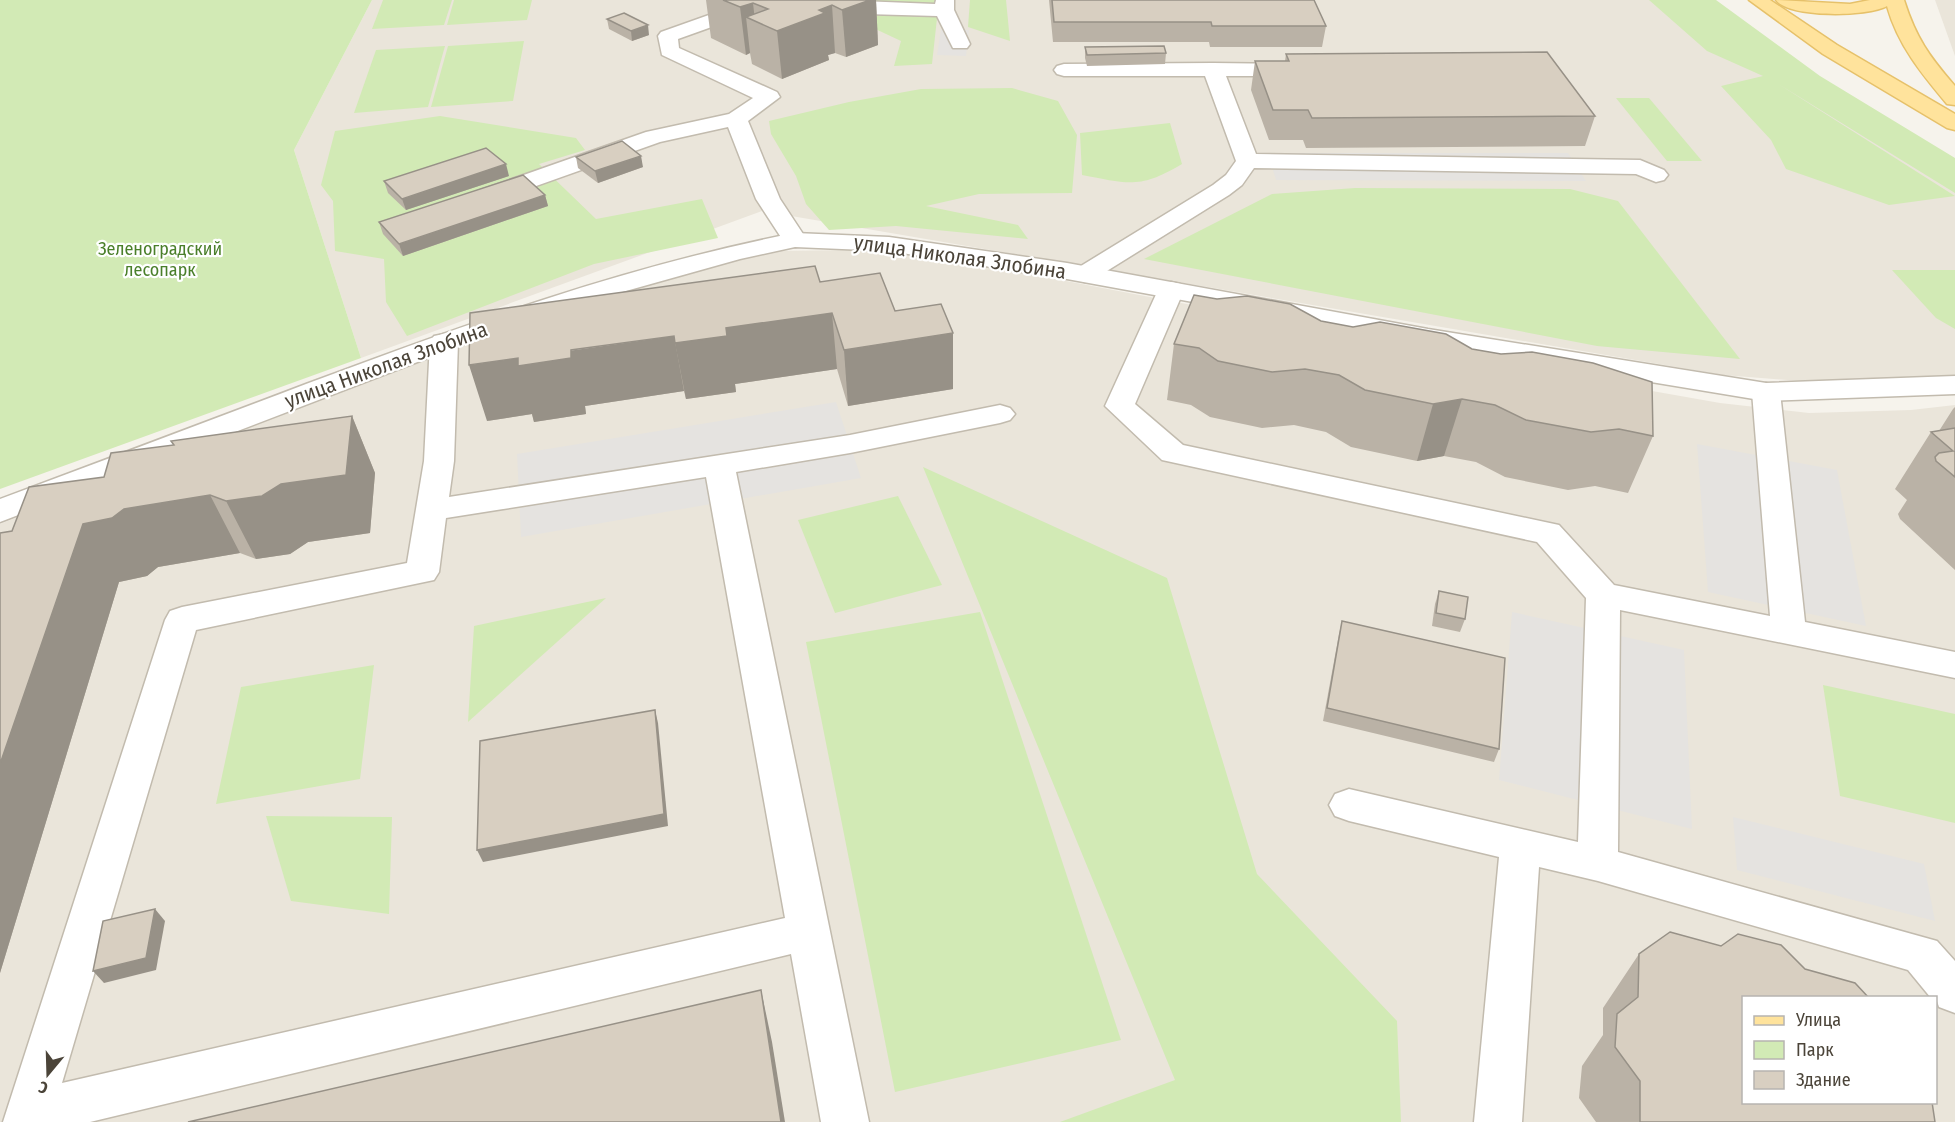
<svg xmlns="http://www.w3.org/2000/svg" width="1955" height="1122" font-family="'Fira Sans Condensed',sans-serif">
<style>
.residential{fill:#eae5da;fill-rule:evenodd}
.green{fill:#d2eab5}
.parking{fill:#e5e3e0}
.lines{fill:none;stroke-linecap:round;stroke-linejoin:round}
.lane-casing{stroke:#c2bbae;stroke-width:3}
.street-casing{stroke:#c2bbae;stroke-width:3}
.primary-casing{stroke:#e6c16a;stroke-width:3}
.lane{fill:#fff;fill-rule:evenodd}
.street{fill:#fff;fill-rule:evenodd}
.primary{fill:#ffe39c;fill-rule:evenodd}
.wall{fill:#bab2a6}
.shaded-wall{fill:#979187}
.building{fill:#d8cfc1;stroke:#979187;stroke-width:1.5}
.labels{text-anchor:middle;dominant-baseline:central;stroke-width:4.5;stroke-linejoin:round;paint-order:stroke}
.far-park-label{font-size:18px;fill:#4a7f2a;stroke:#fff}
.street-label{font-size:21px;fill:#4b4439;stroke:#fff}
</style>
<rect width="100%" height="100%" fill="#f6f3ec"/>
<!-- residential -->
<g class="residential">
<path d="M372,0h1334l91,70 158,92v216l-129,5 -103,-8 -961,-164 -401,147 -67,-208z"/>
<path d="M1935,0h20v56z"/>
<path d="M856,250l73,5 610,116 181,32 89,10 102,-3 44,-5v717h-1955v-598l371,-145 310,-109 90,-19zM1744,998h192v104h-192z"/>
</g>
<!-- green -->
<g class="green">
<path d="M0,0h372l-78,150 67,208 -361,131z"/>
<path d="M383,0h69l-8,25 -72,4z"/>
<path d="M454,0h78l-5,20 -80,5z"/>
<path d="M821,0h118l-7,64 -38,2 7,-25 -81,-38z"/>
<path d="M970,0h36l4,41 -42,-14z"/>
<path d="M1649,0h67l104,76 135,82v35l-183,-113 183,116 -66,9 -103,-36 -15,-29 -50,-54 42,-10 -56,-25z"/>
<path d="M524,41l-11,60 -82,6 17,-61z"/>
<path d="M445,46l-17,61 -74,6 22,-63z"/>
<path d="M1012,88l46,13 19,34 -5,58 -93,1 -53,12 92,19 10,14 -132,-13 -67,4 -23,-26 -10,-28 -25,-42 -2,-13 80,-19 72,-13z"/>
<path d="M1616,98h33l53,63h-35z"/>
<path d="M440,116l136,22 9,12 -46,14 57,55 106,-20 16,39 -124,26 -187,72 -21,-34 -2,-43 -49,-8 -2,-50 -12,-16 14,-54z"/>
<path d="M1170,123l12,41c-42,25 -53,20 -100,11l-2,-42z"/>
<path d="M1355,188l215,1 48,12 122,158 -143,-13 -453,-87 128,-65z"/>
<path d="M1892,270h63v59l-19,-11z"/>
<path d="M923,467l244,111 90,296 140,147 4,101h-341l115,-42z"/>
<path d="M898,496l44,89 -107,28 -37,-93z"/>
<path d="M606,598l-138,124 6,-96z"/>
<path d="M980,612l141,428 -226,52 -89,-450z"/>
<path d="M374,665l-14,114 -144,25 25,-117z"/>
<path d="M1823,685l132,29v109l-115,-27z"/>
<path d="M266,816l126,1 -3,97 -98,-13z"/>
</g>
<!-- parking -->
<g class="parking">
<path d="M941,29l28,1 -3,26 -29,-1z"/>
<path d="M1268,153h300l18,28 -310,-1z"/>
<path d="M836,402l25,76 -340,59 -4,-83z"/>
<path d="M1697,444l140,26 29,156 -158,-34z"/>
<path d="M1512,612l172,38 8,179 -193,-49z"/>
<path d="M1733,817l191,47 11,57 -198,-51z"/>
</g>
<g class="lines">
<defs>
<g id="lane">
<path d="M751,0h27l-2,4 -98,35 1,9 98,44 3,5 -32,24 32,78 27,41 -3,5 -9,2 -9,-2 -30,-46 -28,-72 -68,15 -166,59h-16l-4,-5 4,-5 168,-59 83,-18 24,-16 -91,-43 -4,-19 3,-4z"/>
<path d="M836,0l99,4 1,-4h18v10l16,34 -3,4h-14l-16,-32 -71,-2 -28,-10z"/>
<path d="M1213,63l84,1 7,2 3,4 -3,4 -7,2h-71l30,78 384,6 24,10 4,5 -4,5 -8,2 -20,-8 -382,-6 -12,17 -13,10 -135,84 -9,3 -9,-3 -4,-5 4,-5 137,-84 13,-10 10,-14 -31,-85h-141l-7,-2 -3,-4 3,-4 7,-2z"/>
<path d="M1171,282l9,2 4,6 -49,114 48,41 376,80 55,60 156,31 -18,-224 4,-6 10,-3 10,3 4,6 25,230 150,30v26l-335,-68 -2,242 319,89 18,20v52l-16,-6 -3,-9h-5l-23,-28 -310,-89 -59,-14 -17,255h-48l25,-265 -150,-36 -14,-5 -6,-11 6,-11 14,-5 229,53 8,-244 -49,-56 -375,-82 -57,-54 53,-116 4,-6z"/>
<path d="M444,334l10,2 4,6 -4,119 -5,36 401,-62 150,-30 10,3 5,6 -5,6 -10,3 -150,30 -114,19 133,650h-48l-30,-168 -701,168h-87l162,-502 5,-9 12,-4 225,-44 17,-102 6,-119 4,-6zM706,477l79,441 -723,165 134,-453 238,-50 5,-8 7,-54z"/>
</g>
<path id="street" d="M795,233l94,4 178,26 361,66 338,54 189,-7v18l-189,7 -338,-56 -361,-66 -178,-28 -94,-4 -55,12 -132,37 -154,52 -454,174v-23c102,-38 204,-76 306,-115 160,-60 321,-118 489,-151z"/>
<g id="primary">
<path d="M1749,0h21l67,45 118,69v16l-8,-2 -124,-74z"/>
<path d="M1776,0l74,4 20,-4h34c12,38 25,56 51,86v19l-8,-1c-26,-31 -49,-59 -60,-98 -19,11 -99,12 -111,-6z"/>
</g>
</defs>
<!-- lane casing -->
<use href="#lane" class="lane-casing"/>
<!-- street casing -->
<use href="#street" class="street-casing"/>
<!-- primary casing -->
<use href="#primary" class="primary-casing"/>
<!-- lane -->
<use href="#lane" class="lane"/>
<!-- street -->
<use href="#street" class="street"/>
<!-- primary -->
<use href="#primary" class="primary"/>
</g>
<!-- wall -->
<g class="wall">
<path d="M706,0h170l2,45 -32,12 -11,-4 -7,2 1,5 -47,19 -30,-15 -2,-11 -4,2 -35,-17z"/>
<path d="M1049,0h265l12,26 -4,21h-112l-1,-5h-156z"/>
<path d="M607,19l42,16 -17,6 -23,-12z"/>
<path d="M1085,47l81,6 -1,11 -78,2 -2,-8z"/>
<path d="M1286,54l309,62 -10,30 -279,2 -3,-8h-34l-18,-50 4,-29h30z"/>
<path d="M576,157l67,10 -45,16 -20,-15z"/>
<path d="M509,176l-103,34 -18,-17 -4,-12z"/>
<path d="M545,195l3,11 -145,50 -20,-22 -4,-12z"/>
<path d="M820,282l133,51v56l-105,17 -11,-37 -102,15 1,8 -50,7 -2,-8 -99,15 1,8 -52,8 -2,-8 -45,7z"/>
<path d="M1321,321l151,28 181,87 -25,57 -33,-7 -27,4 -63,-13 -29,-15 -32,-6 -27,5 -66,-14 -25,-15 -32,-7 -32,3 -52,-11 -19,-12 -24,-5 7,-56z"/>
<path d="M1955,407v163l-55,-51 -2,-5 9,-14 -12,-11 36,-57 8,-1 14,-22z"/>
<path d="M352,416l23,57 -5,60 -62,9 -18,12 -34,5 -16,-6 -82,14 -11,9 -28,6 -119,391v-440l12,-2 92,-54 70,-32z"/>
<path d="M1439,591l26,28 -5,13 -28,-6 3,-22z"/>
<path d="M1342,621l157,128 -5,13 -171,-41 16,-87z"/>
<path d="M1639,954l104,44 192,124h-339l-17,-24 3,-32 21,-31v-27z"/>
</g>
<!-- shaded-wall -->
<g class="shaded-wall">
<path d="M870,0h6l2,45 -32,12 -4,-47z"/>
<path d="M753,3l2,18 -9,-4 4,36 -4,2 -6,-48z"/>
<path d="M832,5l3,48 -7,2 1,5 -47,19 -5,-48 42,-21z"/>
<path d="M648,25l1,10 -17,6 -1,-10z"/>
<path d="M641,156l2,11 -45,16 -3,-12z"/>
<path d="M506,164l3,12 -103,34 -4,-11z"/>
<path d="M545,195l3,11 -145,50 -4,-12z"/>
<path d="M832,313l5,56 -102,15 1,8 -50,7 -11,-56 51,-15z"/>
<path d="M953,333v56l-105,17 -4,-56z"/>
<path d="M674,336l10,55 -99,15 1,8 -52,8 -2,-8 -45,7 -18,-56z"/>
<path d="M1462,399l-18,57 -27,5 16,-57z"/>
<path d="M352,416l23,57 -5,60 -62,9 -18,12 -34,5 -30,-58z"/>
<path d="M210,495l30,58 -82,14 -11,9 -28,6 -119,391v-209l83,-240 41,-15z"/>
<path d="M655,710l3,13 10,103 -185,36 -6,-12z"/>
<path d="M155,909l10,12 -9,49 -52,13 -11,-12z"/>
<path d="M761,990l11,52 13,80h-4z"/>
</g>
<!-- building -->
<g class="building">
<path d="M723,0h147l-28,10 -10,-5 -13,5 6,3 -48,18 -31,-14 22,-8 -15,-6 -13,4z"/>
<path d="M1052,0h262l12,26h-114l-1,-4h-157z"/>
<path d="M624,13l24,12 -17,6 -24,-12z"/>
<path d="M1164,46l2,7 -79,2 -2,-8z"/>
<path d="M1547,52l48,64 -283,2 -4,-8h-35l-18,-49h34l-3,-7z"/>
<path d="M622,141l19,15 -46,15 -19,-14z"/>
<path d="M486,148l20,16 -104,35 -18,-18z"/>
<path d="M523,175l22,20 -146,49 -20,-22z"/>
<path d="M815,266l5,16 60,-9 15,38 46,-7 12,29 -109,17 -12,-37 -106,15 1,8 -52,7 -1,-7 -103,14v8l-53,8v-8l-49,7 1,-52z"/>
<path d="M1194,295l23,4 30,-3 43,8 31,17 32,6 27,-5 66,12 26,15 29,5 31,-2 61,11 59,19 1,54 -34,-7 -28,3 -65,-12 -31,-15 -33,-6 -29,5 -68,-14 -26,-15 -34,-6 -33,3 -54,-11 -19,-13 -25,-4z"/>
<path d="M352,416l-6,59 -65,9 -19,12 -36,5 -16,-6 -86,14 -12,9 -29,6 -83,240v-231l12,-2 17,-44 75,-10 7,-24 63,-8 -3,-4z"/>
<path d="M1955,428v49l-19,-16 -1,-4 4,-4 14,-2 -22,-19z"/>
<path d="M1439,591l29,6 -3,22 -29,-6z"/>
<path d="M1342,621l163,37 -6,91 -172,-41z"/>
<path d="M655,710l9,104 -187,36 3,-109z"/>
<path d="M155,909l-9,49 -53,13 10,-50z"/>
<path d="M1670,932l51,14 17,-12 43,11 24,24 50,14 14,15h-126v104h189l3,20h-295v-41l-25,-34 2,-33 21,-17 1,-43z"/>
<path d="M761,990l20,132h-593z"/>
</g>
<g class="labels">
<!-- far-park labels -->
<g class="far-park-label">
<text x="160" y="249">Зеленоградский<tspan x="160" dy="21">лесопарк</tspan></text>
</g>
<!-- street labels -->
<g class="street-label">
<text transform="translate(960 257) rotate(8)">улица Николая Злобина</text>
<text transform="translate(386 365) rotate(-20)">улица Николая Злобина</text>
</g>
</g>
<!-- legend -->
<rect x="1742" y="996" width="195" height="108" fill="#ffffff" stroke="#b7b4b0" stroke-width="1.5"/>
<rect x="1754" y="1016" width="30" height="9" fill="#ffe39c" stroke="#b7b4b0" stroke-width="1.5"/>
<text x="1796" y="1026" font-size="18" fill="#4b4439">Улица</text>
<rect x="1754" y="1041" width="30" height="18" fill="#d2eab5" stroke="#b7b4b0" stroke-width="1.5"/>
<text x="1796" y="1056" font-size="18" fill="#4b4439">Парк</text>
<rect x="1754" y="1071" width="30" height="18" fill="#d8cfc1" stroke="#b7b4b0" stroke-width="1.5"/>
<text x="1796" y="1086" font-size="18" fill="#4b4439">Здание</text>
<!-- north arrow -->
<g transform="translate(48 1074) rotate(199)" stroke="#ffffff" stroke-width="4.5" paint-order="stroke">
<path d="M0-4.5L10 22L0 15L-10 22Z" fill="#4b4439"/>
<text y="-9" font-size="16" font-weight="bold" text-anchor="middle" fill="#4b4439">С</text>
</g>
</svg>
